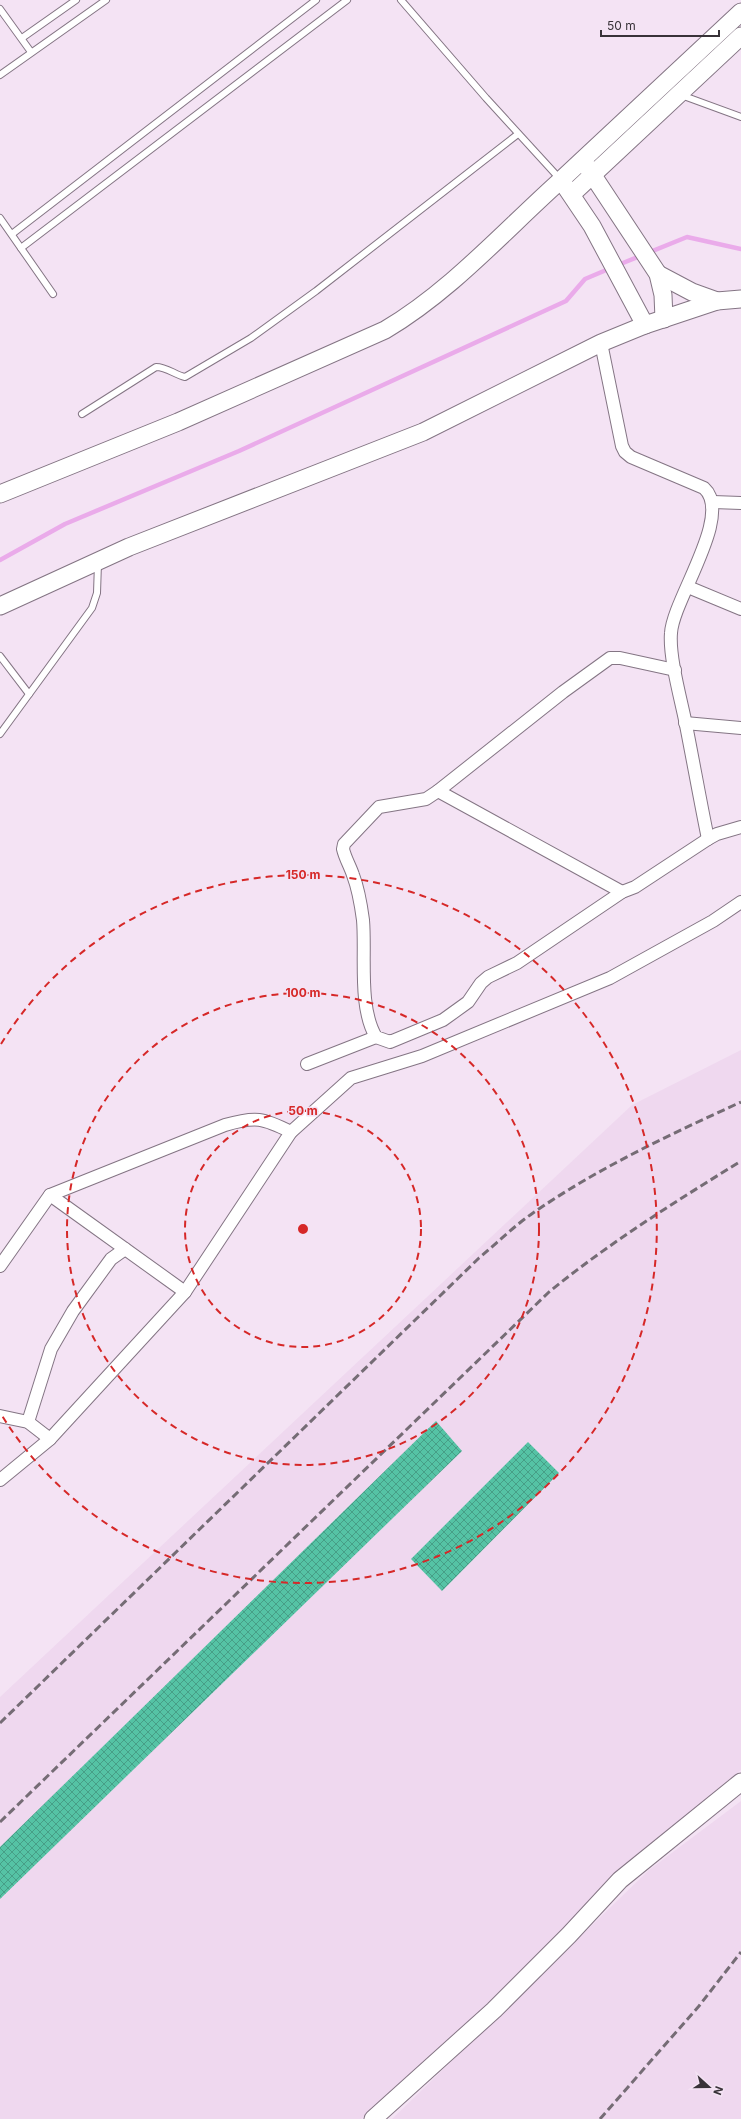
<svg xmlns="http://www.w3.org/2000/svg" width="741" height="2119" font-family="Inter,sans-serif">
<style>
.built{fill:#efd8ef}
.lines{fill:none;stroke-linecap:round;stroke-linejoin:round}
.stream{stroke:#eaabea;stroke-width:4.5}
.building{fill:url(#building-cross-hatch)}
.lane-casing{stroke:#847584;stroke-width:8}
.street-casing{stroke:#847584;stroke-width:14}
.secondary-casing{stroke:#847584;stroke-width:19}
.lane{stroke:#fff;stroke-width:6}
.street{stroke:#fff;stroke-width:12}
.secondary{stroke:#fff;stroke-width:17}
.rail{stroke:#756c75;stroke-width:3;stroke-dasharray:8 4;stroke-linecap:butt}
.ring{fill:none;stroke:#d62828;stroke-width:2;stroke-dasharray:7 5}
.centre{fill:#d62828;stroke:#f4e3f4;stroke-width:2}
.ring-label{font-size:12px;text-anchor:middle;font-weight:bold;fill:#d62828;stroke:#f4e3f4;stroke-width:3;stroke-linejoin:round;paint-order:stroke}
</style>
<defs>
<pattern id="building-cross-hatch" width="8" height="8" patternUnits="userSpaceOnUse"><rect width="8" height="8" fill="#55c3a5"/><path d="M0 0l8 8M0 8l8-8" fill="none" stroke="#479f87"/></pattern>
</defs>
<rect width="100%" height="100%" fill="#f4e3f4"/>
<!-- built -->
<g class="built">
<path d="M741,1050v720l-113,92 -161,168 -106,89h-361v-422l632,-592z"/>
<path d="M741,1801v318h-349l257,-249z"/>
</g>
<g class="lines">
<!-- stream -->
<g class="stream">
<path d="M618,265l69,-28 54,12"/>
<path d="M0,560l65,-36 174,-73 327,-150 19,-22 26,-11"/>
</g>
</g>
<!-- building -->
<g class="building">
<path d="M436,1421l26,30 -462,448v-52z"/>
<path d="M528,1442l31,31 -117,118 -31,-32z"/>
</g>
<g class="lines">
<defs>
<g id="lane">
<path d="M401,0l85,98 74,81"/>
<path d="M0,9l31,43"/>
<path d="M22,38l54,-38"/>
<path d="M0,75l106,-75"/>
<path d="M681,95l60,22"/>
<path d="M0,218l53,76"/>
<path d="M12,234l304,-234"/>
<path d="M21,248l326,-248"/>
<path d="M82,414l74,-47c11,0 19,8 29,10l66,-39 65,-47 202,-157"/>
<path d="M0,656l29,38"/>
<path d="M0,734l92,-126 5,-15 1,-30"/>
</g>
<g id="street">
<path d="M601,343l21,103 3,6 6,5 73,31c30,27 -31,111 -33,145 -2,23 9,63 14,87 8,40 15,80 23,119l9,-5 24,-7"/>
<path d="M713,502l28,1"/>
<path d="M688,587l53,22"/>
<path d="M675,670l-55,-12h-10l-47,34 -125,99 -12,8 -47,8 -35,37 -1,5c2,9 7,17 10,26 5,13 8,30 10,45 3,34 -5,87 13,117l14,5 53,-22 25,-18 13,-19 7,-6 29,-14 105,-71 13,-5 73,-48"/>
<path d="M685,723l56,5"/>
<path d="M438,791l184,101"/>
<path d="M307,1064l69,-27"/>
<path d="M50,1195l135,97"/>
<path d="M0,1266l50,-71 175,-70c31,-9 38,-7 66,7"/>
<path d="M0,1416l28,6 22,17"/>
<path d="M28,1422l23,-73 22,-38 38,-52 14,-10"/>
<path d="M0,1480l50,-41 135,-147 106,-160 60,-54 71,-22 188,-78 103,-57 28,-19"/>
</g>
<g id="secondary">
<path d="M586,165l72,109 5,21 1,24"/>
<path d="M572,194l169,-158"/>
<path d="M658,274l34,18 25,9"/>
<path d="M645,325l-53,-99 -31,-46 180,-168"/>
<path d="M0,494l178,-72 207,-92c66,-39 119,-99 176,-150"/>
<path d="M0,606l129,-59 294,-115 178,-89 44,-18 72,-24 24,-2"/>
<path d="M373,2119l121,-109 75,-75 51,-55 121,-98"/>
</g>
</defs>
<!-- lane casing -->
<use href="#lane" class="lane-casing"/>
<!-- street casing -->
<use href="#street" class="street-casing"/>
<!-- secondary casing -->
<use href="#secondary" class="secondary-casing"/>
<!-- lane -->
<use href="#lane" class="lane"/>
<!-- street -->
<use href="#street" class="street"/>
<!-- secondary -->
<use href="#secondary" class="secondary"/>
<!-- rail -->
<g class="rail">
<path d="M0,1723l479,-465c18,-15 35,-32 54,-45 65,-45 136,-78 208,-111"/>
<path d="M0,1822l549,-530c60,-49 126,-90 192,-131"/>
<path d="M600,2119l99,-113 42,-54"/>
</g>
</g>
<!-- distance rings -->
<g class="ring">
<circle cx="303" cy="1229" r="118"/>
<circle cx="303" cy="1229" r="236"/>
<path d="M1 1044A354 354 0 1 1 1 1414"/>
</g>
<circle cx="303" cy="1229" r="6" class="centre"/>
<g class="ring-label">
<text x="303" y="879">150 m</text>
<text x="303" y="997">100 m</text>
<text x="303" y="1115">50 m</text>
</g>
<!-- north arrow -->
<g transform="translate(709 2087) rotate(111)" stroke="#f4e3f4" stroke-width="3" paint-order="stroke">
<path d="M0-3L7 15L0 10L-7 15Z" fill="#383238"/>
<text y="-6" font-size="11" font-weight="bold" text-anchor="middle" fill="#383238">N</text>
</g>
<!-- scale -->
<path d="M601 30v6h118v-6" fill="none" stroke="#383238" stroke-width="2"/>
<text x="607" y="30" font-size="12" fill="#383238" stroke="#f4e3f4" stroke-width="3" paint-order="stroke">50 m</text>
</svg>
